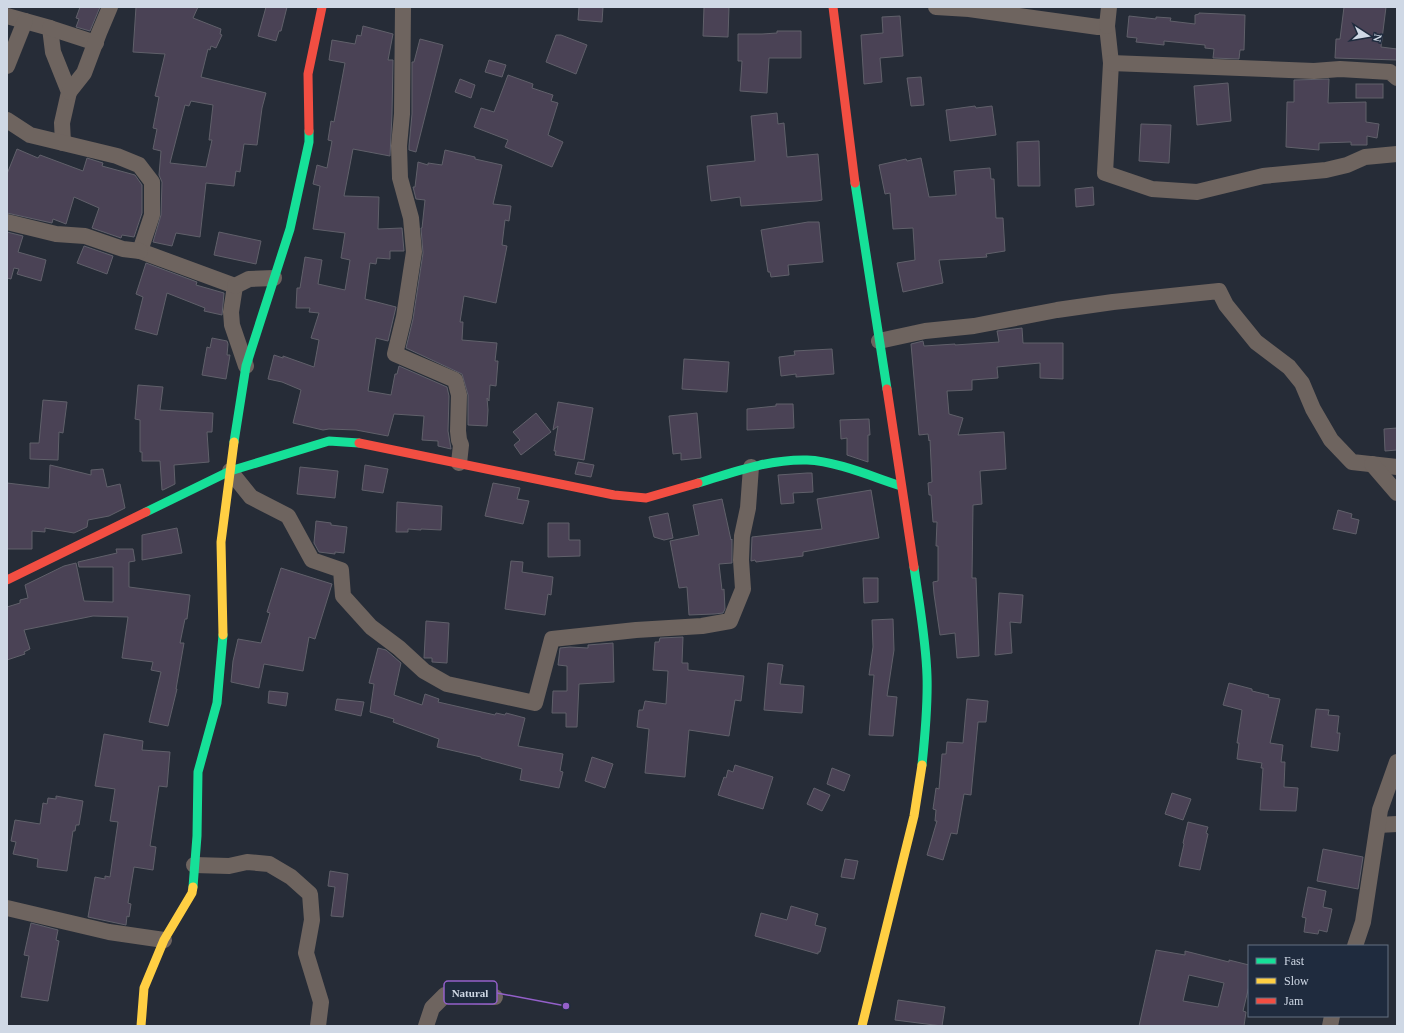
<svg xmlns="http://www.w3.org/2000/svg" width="1404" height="1033" font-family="Georgia,serif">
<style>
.building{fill:#4a4255;stroke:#60606a;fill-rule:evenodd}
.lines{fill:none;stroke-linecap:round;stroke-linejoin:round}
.street{stroke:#6e645f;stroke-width:16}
.fast{stroke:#16e098;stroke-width:9}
.slow{stroke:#ffcf43;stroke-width:9}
.jam{stroke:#f24e42;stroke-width:9}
.leader{fill:none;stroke:#9460ca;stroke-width:1.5}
.callout-dot{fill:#9460ca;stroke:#1f2b3e;stroke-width:1.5}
.callout{fill:#1f2b3e;stroke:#9460ca;stroke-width:1.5}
.callout-label{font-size:11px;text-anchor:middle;font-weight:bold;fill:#cfd8e5}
</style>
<rect width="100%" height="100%" fill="#262c37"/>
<!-- building -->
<g class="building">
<path d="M80,7h20l-10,24 -14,-4 3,-8 -3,-1z"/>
<path d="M136,7h62l-5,11 28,11 -1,5 2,1 -6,13 -5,-2 -1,4 -2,-1 -7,28 65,16 -4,15 -5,37 -13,-1 -4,28 -4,-1 -2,15 -28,-3 -6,54 -24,-4 -4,13 -19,-4 8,-27 1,-33 -3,-7 2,-24 -8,-2 4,-20 -4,-1 6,-31 -4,-1 10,-42 -32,-2zM191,101l22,4 -4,35h3l-6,27 -36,-4 15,-58 4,1z"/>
<path d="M266,7h21l-6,24h-2l-3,10 -18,-5z"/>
<path d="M579,7h24l-1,15 -24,-2z"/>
<path d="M704,7h25l-1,30 -25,-1z"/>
<path d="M1344,7h42l-5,40 16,2v11l-62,-2 1,-19h4z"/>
<path d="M1199,13l46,2 -1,35h-4l-1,9 -26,-1 1,-9 -9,-1v-3l-41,-4v4l-28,-3 1,-4 -10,-1 2,-21 27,3v-2l15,1 -1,3 25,3v-9l4,-1z"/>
<path d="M900,16l3,40 -23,2 2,24 -18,2 -3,-49 22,-2 -1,-16z"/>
<path d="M363,26l30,8 -5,26h5l-1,54 -2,42 -37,-7 -9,47 35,1 -1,32 24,-1 2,23h-14v8l-13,-1 -1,6 -6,-1 -5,36 31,8 -8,34 -12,-3 -8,53 23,4 4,-21h2l2,-8 48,21 2,9 -1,35 3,18 -13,-3v-5l-16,-1 2,-24 -30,-2 -6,22 -32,-6 -27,-1 -6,1 -30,-7 8,-33 -19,-8 -14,-3 6,-24 9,3v-2l31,11 5,-27 -8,-2 8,-25 -10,-1 1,-4h-14l1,-20h3l5,-31 17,3 -4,24 27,6 5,-30 -9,-2 4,-25 -32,-4 7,-43 -7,-2 4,-19 10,3 5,-27 -4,-1 3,-19 3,1 11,-59 -16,-3 3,-20 23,4 2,-9 4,1z"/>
<path d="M777,31h24v27h-32l-2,35 -27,-2 2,-30h-4v-27h24l15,-1z"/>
<path d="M556,35h5l26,10 -11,29 -30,-12z"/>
<path d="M420,39l23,6 -27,107 -7,-2v-4l3,-32v-52h2z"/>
<path d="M489,60l17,5 -4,12 -17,-5z"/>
<path d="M508,75l25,9 -1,4 21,7 -2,6 7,2 -10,32 15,7 -11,25 -47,-20 3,-7 -34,-13 7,-19 13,4z"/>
<path d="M921,77l3,28 -13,1 -4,-28z"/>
<path d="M460,79l15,6 -4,13 -16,-6z"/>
<path d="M1329,79l-1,24 38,-1v20l13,2 -2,14 -10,-2v9h-16v-3l-32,1v7l-33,-3 1,-45h7v-22z"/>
<path d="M1228,83l3,38 -34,4 -3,-39z"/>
<rect x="1356" y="84" width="27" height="14"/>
<path d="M975,106l1,2 16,-2 4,29 -46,6 -4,-31z"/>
<path d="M777,113l1,11 6,-1 3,34 31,-3 4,46 -5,1 -76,5 -1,-9 -29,4 -4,-35 48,-5 -4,-45z"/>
<path d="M1141,124l30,1 -2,38 -30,-2z"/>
<path d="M1039,141l1,45h-22l-1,-44z"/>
<path d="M17,149l21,9 2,-3 43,16 4,-13 16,5 -1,3 33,9 7,10v28l-8,24 -12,-2 -1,3 -29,-10 7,-20 -25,-11 -8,27 -13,-5 -1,4 -45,-10v-39z"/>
<path d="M445,150l30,7v2l27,6 -9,39 18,2 -2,15 -4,-1 -3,25 5,1 -11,57 -32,-7 -4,26h3l-1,18 35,3 -2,18h3l-2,25 -6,-1 -1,16 -2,-3 1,12 -1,16 -19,-1v-30l-6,-21 -56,-26 7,-29 10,-66 -2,-25h1l3,-28 -9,-1 -3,-12h2l3,-25 10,3v-2l14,2z"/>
<path d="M921,158l8,39 27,-2 -2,-24 36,-3 1,11h3l2,39h7l2,33 -19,3 1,3 -48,3 4,23 -40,9 -6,-29 18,-3 -2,-32 -20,1 -3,-36 -5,1 -6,-29 27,-6 1,2z"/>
<path d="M1093,187l1,18 -18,2 -1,-18z"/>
<path d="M808,222h11l4,40 -35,3 1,10 -18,2 -1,-5h-2l-7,-42z"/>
<path d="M7,232l16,4 -5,16 28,8 -5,21 -24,-7 2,-5 -5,-1 -3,11 -4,-1z"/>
<path d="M219,232l42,9 -5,23 -42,-9z"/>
<path d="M84,246l29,10 -6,18 -30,-11z"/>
<path d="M146,263l51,19 -1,3 28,8 -2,22 -18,-4 1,-3 -38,-15 -10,42 -22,-6 8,-32 -7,-3z"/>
<path d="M1022,328l1,15h40v36l-23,-1v-15l-43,4 1,11 -26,2v10l-25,1 2,23 14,4 -5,17 46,-3 2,37 -26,2 2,33 -9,1 -1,73h4l3,78 -22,2 -2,-25 -15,2 -6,-41 -1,-12 5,-1v-35h-2l1,-24h-4l-2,-27h-2l-1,-12 4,-1 -2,-42 -1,1 -1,-7 -9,1 -8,-91 12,-3 1,5 31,-2v1l44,-3 -2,-11z"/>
<path d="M212,338l15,3 1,3 -1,11h3l-4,24 -24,-4 5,-28 3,1z"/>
<path d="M832,349l2,25 -38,3v-3l-15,2 -2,-19 16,-2 -1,-4z"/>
<path d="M684,359l45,3 -2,30 -45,-3z"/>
<path d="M138,385l25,2 -3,23 53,3 -1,19h-5l2,30 -35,3 1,19 -12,6h-1l-2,-29h-18v-9h-2v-32l-5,-1z"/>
<path d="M43,400l24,2 -4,31 -4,-1 -1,28 -28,-1v-16h9z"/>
<path d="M558,402l35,6 -9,52 -29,-5 1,-4h-2l4,-25 -5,4z"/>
<path d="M776,404h17l1,24 -47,2v-21l29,-3z"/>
<path d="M536,413l15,19 -30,23 -7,-10 6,-5 -7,-8z"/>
<path d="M697,413l4,45 -20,2v-7l-8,1 -4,-38z"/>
<path d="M869,419l1,16h-2v27l-21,-7v-17l-6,1 -1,-19z"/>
<path d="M1397,428v22l-12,1 -1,-22z"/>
<path d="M578,462l16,3 -3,12 -16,-3z"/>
<path d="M50,465l41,10v-5l12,-1 4,18 13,-3 5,24 -16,8 -21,4 -1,7 -13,6 -29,-5v4l-13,-1v18h-25v-66l42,5z"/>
<path d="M365,465l23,4 -5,24 -21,-3z"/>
<path d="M300,467l38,4 -3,27 -38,-4z"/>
<path d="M807,473h5l1,19 -20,1 1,10 -13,1 -3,-29z"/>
<path d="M493,483l27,5 -3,11 12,2 -6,23 -38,-8z"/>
<path d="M871,490l8,48 -76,14v4l-47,6 -1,-2 -4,1 1,-24 70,-8 -5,-30z"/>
<path d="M722,499l9,41 1,-1v24l-13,1 3,26 2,-1 1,20 -2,4 -9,1 -25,1 -2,-28 -8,1 -9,-47 29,-6 -6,-30z"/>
<path d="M397,502l45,4 -1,24 -20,-1v1l-13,-1v3h-12z"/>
<path d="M1338,510l14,4 -1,4 8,2 -3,14 -23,-5z"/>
<path d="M668,513l5,25 -9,2 -10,-3 -5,-20z"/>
<path d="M316,521l15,2v2l16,2 -3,26 -9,-1v2l-16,-2 -5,-9z"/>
<path d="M548,523h21v17h11v16l-32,1z"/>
<path d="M177,528l5,25 -40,7v-25z"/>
<path d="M116,549h17l2,12 -6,1v25l61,8 -3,24h-2l-5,24h4l-8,46h1l-9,37 -19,-4 12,-50 -10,-2 2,-8 -31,-4 6,-41 -35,-1 -69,14 6,19 -6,3 1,2 -18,6v-53l13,-4v-3l8,-2 -3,-13 39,-19 12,-3 8,38 29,1v-35h-34l-1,-5 39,-9z"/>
<path d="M511,561l12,1 -1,10 31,5 -2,18 -3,-1 -3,21 -40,-6z"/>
<path d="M281,568l51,16 -17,55 -6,-2 -6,34 -39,-7 -5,24 -28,-6 2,-21 5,-22 23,4 9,-30 -3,-1z"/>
<path d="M863,578h15v24l-14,1z"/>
<path d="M999,593l24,2 -2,28 -11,-1 2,31 -17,2z"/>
<path d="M893,619l1,31 -7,46 10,1 -4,39 -24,-1 5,-60h-5l4,-28 -1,-27z"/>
<path d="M426,621l23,2 -2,40 -15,-1v-4h-8z"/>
<path d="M683,637l-1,26h6v7l56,6 -3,25 -6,-1 -6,36 -40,-6 -4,47 -40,-4 4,-44 -12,-2 2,-17h4l2,-9 21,3 2,-33 -15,-1 2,-28h4l1,-4z"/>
<path d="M613,643l1,39 -35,2 -2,43h-11v-14h-14l1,-22h14v-25l-9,-1 2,-17 10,-1 18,1v-3z"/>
<path d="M378,648l8,2 15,13 -7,32 28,10 3,-11 14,5 -1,3 57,13 1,-2 9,2 1,-2 19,5 -7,28 45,8 -3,17 3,1 -4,16 -39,-8 2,-11 -41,-11v-1l-44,-10 2,-8 -46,-17 1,-3 -24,-7 4,-28 -5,-1z"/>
<path d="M768,663l15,2 -3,19 24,2 -2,27 -38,-3z"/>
<path d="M1229,683l23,6v2l17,4 -1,2 12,2 -10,44 13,2 -2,17h4l-1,25 14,1 -2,23 -36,-1 3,-42h-2l1,-5 -25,-4 2,-16h-2l5,-33 -19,-5z"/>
<path d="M269,691l19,2 -2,13 -18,-3z"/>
<path d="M337,699l27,3 -3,14 -26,-6z"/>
<path d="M967,699l21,2 -2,21h-8l-7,73 -7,-1 -7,40 -6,-1 -8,27 -16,-5 10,-34h-2l1,-11 -3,-1 3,-21 3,1 3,-35h4l1,-12 16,1z"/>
<path d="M1316,709l13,1 -1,5 11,1 -2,17h3l-2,18 -27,-4z"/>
<path d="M104,734l39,7 -1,9 28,2 -3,35 -8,-1 -9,60 6,1 -3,23 -19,-3 -6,36 3,1 -2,13 -2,-1 -1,9 -38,-8 7,-40 10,2v-3l5,1 8,-55 -8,-1 5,-32 -20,-3z"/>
<path d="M592,757l21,7 -8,24 -20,-7z"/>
<path d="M735,765l38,12 -10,32 -45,-14 6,-18 2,1 2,-8 5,2z"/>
<path d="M832,768l18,7 -6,16 -17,-7z"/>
<path d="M814,788l16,7 -8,16 -15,-7z"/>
<path d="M1172,793l19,6 -8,21 -18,-6z"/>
<path d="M56,796l27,5 -4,24h-3l-1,6h-2l-6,40 -30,-4 1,-8 -25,-5 3,-12 -5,-1 4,-21 25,4 3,-21 4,1 1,-6 8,1z"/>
<path d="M1188,822l20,5 -2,6 2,1 -8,36 -21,-4 5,-22 -1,-1z"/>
<path d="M1323,849l40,8 -5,32 -41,-8z"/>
<path d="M845,859l13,2 -4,18 -13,-2z"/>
<path d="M330,871l18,3 -5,43 -12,-1 4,-29 -7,-1z"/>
<path d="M1308,887l18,4 -3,16 9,2 -5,23 -8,-2 -1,4 -14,-2 2,-14 -4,-1z"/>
<path d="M791,906l27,8 -3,11 11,3 -6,24h-2v2l-63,-18 6,-23 26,7z"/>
<path d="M31,923l27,7 -2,10 3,1 -11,60 -27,-4 8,-41 -5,-1z"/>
<path d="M1156,950l29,5v-4l44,11v-2l20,5v21l-6,25 3,1 -2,14h-105zM1189,975l35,8 -6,24 -35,-6z"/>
<path d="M898,1000l47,7 -3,19 -47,-6z"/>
</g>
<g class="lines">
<!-- street -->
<g class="street">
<path d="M403,7l-1,107 -3,32 1,32 11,40 3,34 -10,65 -9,37 60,26 4,15 -1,36 1,9 2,5 -2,18"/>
<path d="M936,7l33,2 129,18 9,-1 4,37 -6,110 47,16 45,3 66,-16 63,-6 21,-5 18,-8 32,-3"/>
<path d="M7,16l43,12 3,24 16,40 -7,31 1,20"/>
<path d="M1107,26l2,-19"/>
<path d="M50,28l46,15"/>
<path d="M1111,63l203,8 26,-2 50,3 7,6"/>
<path d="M7,66l18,-45"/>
<path d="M69,92l15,-19 15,-40 11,-26"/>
<path d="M7,120l23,15 87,21 22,9 13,17v33l-12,36 95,35 -4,26 1,13 14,41"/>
<path d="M7,222l49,12 29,2 38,13 17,2"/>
<path d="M235,286l14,-7 25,-1"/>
<path d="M879,341l46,-10 49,-5 83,-16 56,-8 106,-11 7,14 30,37 33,25 13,16 11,26 18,31 21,22 45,5"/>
<path d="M1372,464l25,29"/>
<path d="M230,471l21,26 37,19 24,44 29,10 2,26 28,31 28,21 25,23 23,13 88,19 17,-64 84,-9 66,-4 28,-5 13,-32 -2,-29 1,-24 6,-28 3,-41"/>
<path d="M1378,825l19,-1"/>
<path d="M194,865l35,1 18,-4 22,2 22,13 19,17 2,26 -6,33 15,49 -3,24"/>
<path d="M7,908l102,24 55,8"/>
<path d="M1355,946l8,-24 17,-112 17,-48"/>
<path d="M426,1026l6,-18 13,-13 50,2"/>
<path d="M1330,1026l2,-10"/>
</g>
<!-- fast -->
<g class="fast">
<path d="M855,183l32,206"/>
<path d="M234,442l12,-76 44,-137 19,-87v-11"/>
<path d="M698,483c36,-11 71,-24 109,-23 29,1 66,17 94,26"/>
<path d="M146,512l84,-41 99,-30 30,2"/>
<path d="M914,567c5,36 12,73 13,109 1,30 -2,60 -5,89"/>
<path d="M193,887l4,-51 1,-64 19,-69 6,-68"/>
</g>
<!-- slow -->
<g class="slow">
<path d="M223,635l-2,-93 13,-100"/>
<path d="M141,1026l3,-38 20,-48 28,-47 1,-6"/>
<path d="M862,1026l52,-210 8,-51"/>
</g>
<!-- jam -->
<g class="jam">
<path d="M833,7l22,176"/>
<path d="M309,131l-1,-57 14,-67"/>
<path d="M887,389l27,178"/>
<path d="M359,443l255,52 32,3 52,-15"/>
<path d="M7,580l139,-68"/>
</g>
</g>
<!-- callouts -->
<path class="leader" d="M566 1006L497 993"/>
<circle class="callout-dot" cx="566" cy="1006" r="4"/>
<rect class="callout" x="444" y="981" width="53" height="23" rx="4"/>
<g class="callout-label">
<text x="470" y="997">Natural</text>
</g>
<!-- border -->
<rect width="1404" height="1033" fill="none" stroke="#cfd8e5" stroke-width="16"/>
<!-- legend -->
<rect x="1248" y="945" width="140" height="72" fill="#1f2b3e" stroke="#657081"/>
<rect x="1256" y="958" width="20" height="6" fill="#16e098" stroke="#657081"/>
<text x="1284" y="965" font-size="12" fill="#cfd8e5">Fast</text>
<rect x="1256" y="978" width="20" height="6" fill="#ffcf43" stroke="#657081"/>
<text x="1284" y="985" font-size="12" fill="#cfd8e5">Slow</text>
<rect x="1256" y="998" width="20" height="6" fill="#f24e42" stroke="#657081"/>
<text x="1284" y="1005" font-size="12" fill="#cfd8e5">Jam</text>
<!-- north arrow -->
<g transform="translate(1368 36) rotate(102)" stroke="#1f2b3e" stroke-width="3" paint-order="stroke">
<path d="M0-3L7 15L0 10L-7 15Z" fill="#cfd8e5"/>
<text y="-6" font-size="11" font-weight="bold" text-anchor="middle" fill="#cfd8e5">N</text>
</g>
</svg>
